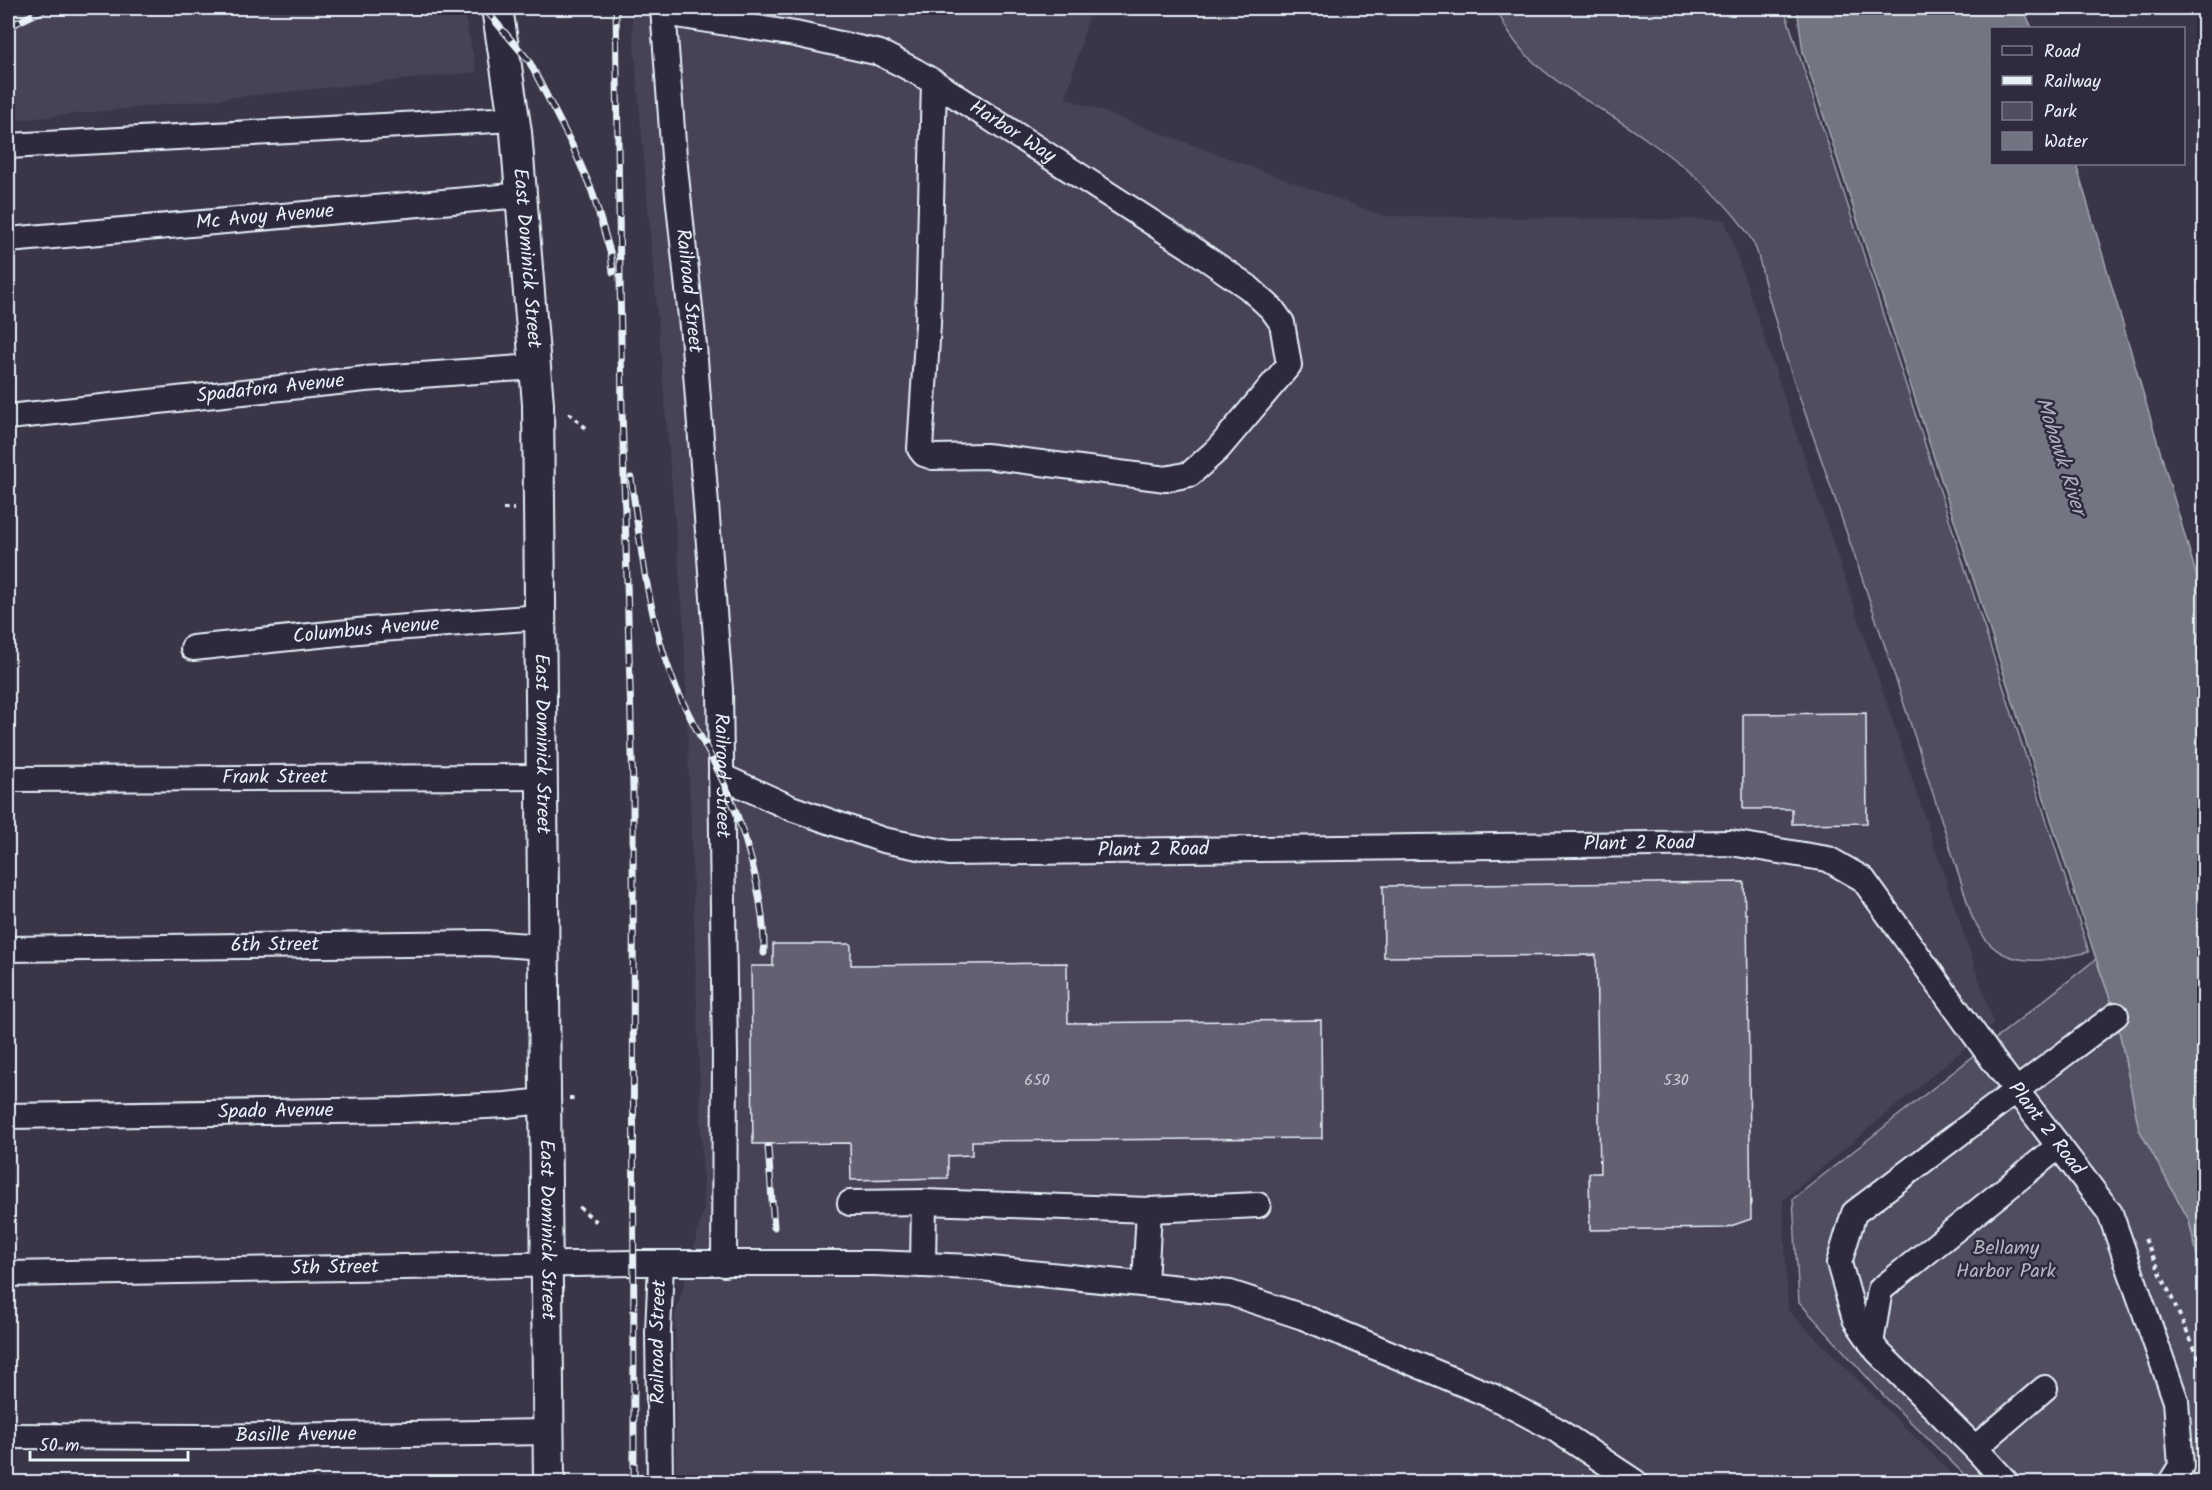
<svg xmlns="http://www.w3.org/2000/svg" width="2212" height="1490" font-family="Kalam,sans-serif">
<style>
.built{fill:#464354}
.green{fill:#504e5f;stroke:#9ca0ac;stroke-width:1.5}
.water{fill:#737482;stroke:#a2a6b1;stroke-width:1.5}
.building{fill:#636171;stroke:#e8f1f8;stroke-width:1.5}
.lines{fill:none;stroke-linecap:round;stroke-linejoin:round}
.minor-casing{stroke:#e8f1f8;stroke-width:28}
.major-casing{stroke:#e8f1f8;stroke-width:34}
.path{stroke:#e8f1f8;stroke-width:4;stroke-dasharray:4.5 4.5;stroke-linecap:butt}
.minor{stroke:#2f2a3d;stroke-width:24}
.major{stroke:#2f2a3d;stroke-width:30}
.rail-casing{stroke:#e8f1f8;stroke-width:7}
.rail{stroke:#2f2a3d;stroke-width:4.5;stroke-dasharray:14;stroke-linecap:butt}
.labels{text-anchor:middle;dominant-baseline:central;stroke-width:5;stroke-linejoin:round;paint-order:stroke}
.number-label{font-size:16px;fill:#c7cdd6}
.street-label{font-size:20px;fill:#e8f1f8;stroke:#2f2a3d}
.park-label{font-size:20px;fill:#b3b8c2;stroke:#2f2a3d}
.water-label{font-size:21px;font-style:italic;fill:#aeb2bd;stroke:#2f2a3d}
</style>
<rect width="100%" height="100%" fill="#3a3648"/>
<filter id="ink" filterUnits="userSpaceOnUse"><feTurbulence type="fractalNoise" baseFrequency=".0167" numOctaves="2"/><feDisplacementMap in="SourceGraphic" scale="12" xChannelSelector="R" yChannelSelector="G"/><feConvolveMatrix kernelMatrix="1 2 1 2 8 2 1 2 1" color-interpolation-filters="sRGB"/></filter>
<g filter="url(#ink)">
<!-- built -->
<g class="built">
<path d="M8,8h455l14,64 -469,49z"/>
<path d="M631,8h460l-25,90 318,118 341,4 269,804 -211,176 5,110 172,172h-1284l-1,-166 29,-107 -20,-581z"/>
</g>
<!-- green -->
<g class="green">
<path d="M1497,8h287l305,944c-33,7 -76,19 -102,-11 -6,-7 -10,-16 -15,-24 -55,-177 -113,-352 -175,-527 -12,-33 -21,-68 -31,-102 -4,-14 -6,-33 -13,-46 -23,-40 -69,-77 -107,-103 -51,-38 -127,-66 -149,-131z"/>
<path d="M2096,959l20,56 23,114 50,91 15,65v197h-232l-87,-85 -86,-95 -6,-103z"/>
</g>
<!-- water -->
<path class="water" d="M1797,8h226l9,20h-40v136h84l128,437v685l-15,-66 -50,-91 -23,-114 -20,-56 -293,-907z"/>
<!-- building -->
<g class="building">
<path d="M1866,713l1,110 -75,1v-15h-49v-95z"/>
<path d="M1744,882l1,32h2l4,305 -26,9 -135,2 -1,-57h11l-4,-218 -212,2 -1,-71z"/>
<path d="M773,944h78v21l216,-2 1,60 253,-3 1,118 -350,3v14l-24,1v22l-97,2 -1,-37 -97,1 -2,-178h22z"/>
</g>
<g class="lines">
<defs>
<g id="minor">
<path id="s1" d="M663,8l11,149 20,189 26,344 5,365 -1,209"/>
<path id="s2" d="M664,13l131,21 85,19 35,18 19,11 256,165 58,40 24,22 10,14 7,42 -71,84 -28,25 -24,5 -180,-23 -53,1 -9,-3 -4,-5 8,-125 6,-242"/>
<path d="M8,146l506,-27"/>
<path id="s3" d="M8,240l514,-45"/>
<path id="s4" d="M8,417l357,-38 170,-12"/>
<path id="s5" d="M193,648l175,-18 172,-13"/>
<path id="s6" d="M721,776l70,32 92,32 66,13 782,-10 97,16 35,20 130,181 117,153 66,188 5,65 -10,16"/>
<path id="s7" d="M8,779l533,-2"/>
<path id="s8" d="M8,949l478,-6 57,4"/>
<path id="s9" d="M8,1116l395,-6 103,-5 38,-4"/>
<path d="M850,1203l74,-1 225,8 109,-5"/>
<path d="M923,1265l1,-63"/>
<path id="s10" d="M8,1274l625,-11h241l97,4 259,26 73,24 189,79 63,33 80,53"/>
<path d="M1145,1284l4,-74"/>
<path d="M1871,1343l9,-53 179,-144"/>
<path id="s11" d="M8,1436l191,1 349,-5"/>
<path d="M1975,1448l70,-60"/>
<path id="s12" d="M660,1482l-2,-150 3,-68"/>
<path d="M2006,1482l-31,-34 -98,-97 -22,-32 -16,-56 15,-50 262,-198"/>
</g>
<g id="major">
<path id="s13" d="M497,8l19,124 22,272 11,1078"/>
</g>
</defs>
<!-- minor casing -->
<use href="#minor" class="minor-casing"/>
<!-- major casing -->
<use href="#major" class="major-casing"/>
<!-- path -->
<g class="path">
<path d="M569,413l17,15"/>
<path d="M503,509h11"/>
<path d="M569,1098h8"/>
<path d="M579,1207l18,15"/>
<path d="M2145,1239l59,130"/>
</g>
<!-- minor -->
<use href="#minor" class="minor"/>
<!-- major -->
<use href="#major" class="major"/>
<defs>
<g id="rail">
<path d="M484,8l45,53 43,84 20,46 19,64 2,17"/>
<path d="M616,8l6,401 11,380 1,693"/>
<path d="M8,27l39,-19"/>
<path d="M631,478c10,69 17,140 43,205 13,31 31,60 45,90 25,50 46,124 45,180"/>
<path d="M768,1147l6,80"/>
</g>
</defs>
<!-- rail casing -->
<use href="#rail" class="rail-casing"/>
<!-- rail -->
<use href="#rail" class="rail"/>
</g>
</g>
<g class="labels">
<!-- number labels -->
<g class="number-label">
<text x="1037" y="1080">650</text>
<text x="1676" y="1080">530</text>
</g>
<!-- street labels -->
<g class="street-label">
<text stroke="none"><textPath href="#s2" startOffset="374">Harbor Way</textPath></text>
<text stroke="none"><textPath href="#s3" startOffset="258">Mc Avoy Avenue</textPath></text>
<text stroke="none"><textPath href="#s13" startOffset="252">East Dominick Street</textPath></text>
<text stroke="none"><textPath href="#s1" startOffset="284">Railroad Street</textPath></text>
<text stroke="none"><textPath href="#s4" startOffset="264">Spadafora Avenue</textPath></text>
<text stroke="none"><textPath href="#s5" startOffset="174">Columbus Avenue</textPath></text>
<text stroke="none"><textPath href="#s13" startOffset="738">East Dominick Street</textPath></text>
<text stroke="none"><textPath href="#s1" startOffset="770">Railroad Street</textPath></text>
<text stroke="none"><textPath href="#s7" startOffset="267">Frank Street</textPath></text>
<text stroke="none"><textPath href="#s6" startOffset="932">Plant 2 Road</textPath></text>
<text stroke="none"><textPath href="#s6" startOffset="446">Plant 2 Road</textPath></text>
<text stroke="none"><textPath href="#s8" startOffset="267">6th Street</textPath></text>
<text stroke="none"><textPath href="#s9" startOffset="268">Spado Avenue</textPath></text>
<text stroke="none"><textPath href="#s6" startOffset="1472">Plant 2 Road</textPath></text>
<text stroke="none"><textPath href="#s13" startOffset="1224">East Dominick Street</textPath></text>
<text stroke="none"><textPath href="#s10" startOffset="327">5th Street</textPath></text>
<text stroke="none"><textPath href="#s12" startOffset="140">Railroad Street</textPath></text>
<text stroke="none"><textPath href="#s11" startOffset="288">Basille Avenue</textPath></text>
</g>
<!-- park labels -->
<g class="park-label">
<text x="2006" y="1249">Bellamy<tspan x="2006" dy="23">Harbor Park</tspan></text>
</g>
<!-- water labels -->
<g class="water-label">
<text transform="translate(2060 456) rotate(72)">Mohawk River</text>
</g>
</g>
<!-- margin -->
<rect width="2212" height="1490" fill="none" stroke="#2f2a3d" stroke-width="30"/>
<rect x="15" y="15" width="2182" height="1460" fill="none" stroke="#e8f1f8" stroke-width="2" filter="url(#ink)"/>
<!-- legend -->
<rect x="1990" y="27" width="195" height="138" fill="#2f2a3d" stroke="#797a88" stroke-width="1.5"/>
<rect x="2002" y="46" width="30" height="9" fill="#2f2a3d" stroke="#797a88" stroke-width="1.5"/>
<text x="2044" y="57" font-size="18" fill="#e8f1f8">Road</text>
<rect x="2002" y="76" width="30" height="9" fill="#e8f1f8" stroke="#797a88" stroke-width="1.5"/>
<text x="2044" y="87" font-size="18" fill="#e8f1f8">Railway</text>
<rect x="2002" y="102" width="30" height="18" fill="#504e5f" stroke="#797a88" stroke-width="1.5"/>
<text x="2044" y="117" font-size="18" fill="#e8f1f8">Park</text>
<rect x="2002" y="132" width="30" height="18" fill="#737482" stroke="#797a88" stroke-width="1.5"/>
<text x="2044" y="147" font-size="18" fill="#e8f1f8">Water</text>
<!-- scale -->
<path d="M30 1451v9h158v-9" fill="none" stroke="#e8f1f8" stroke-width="3"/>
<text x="39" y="1451" font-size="18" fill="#e8f1f8" stroke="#2f2a3d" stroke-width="4.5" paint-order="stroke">50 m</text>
</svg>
